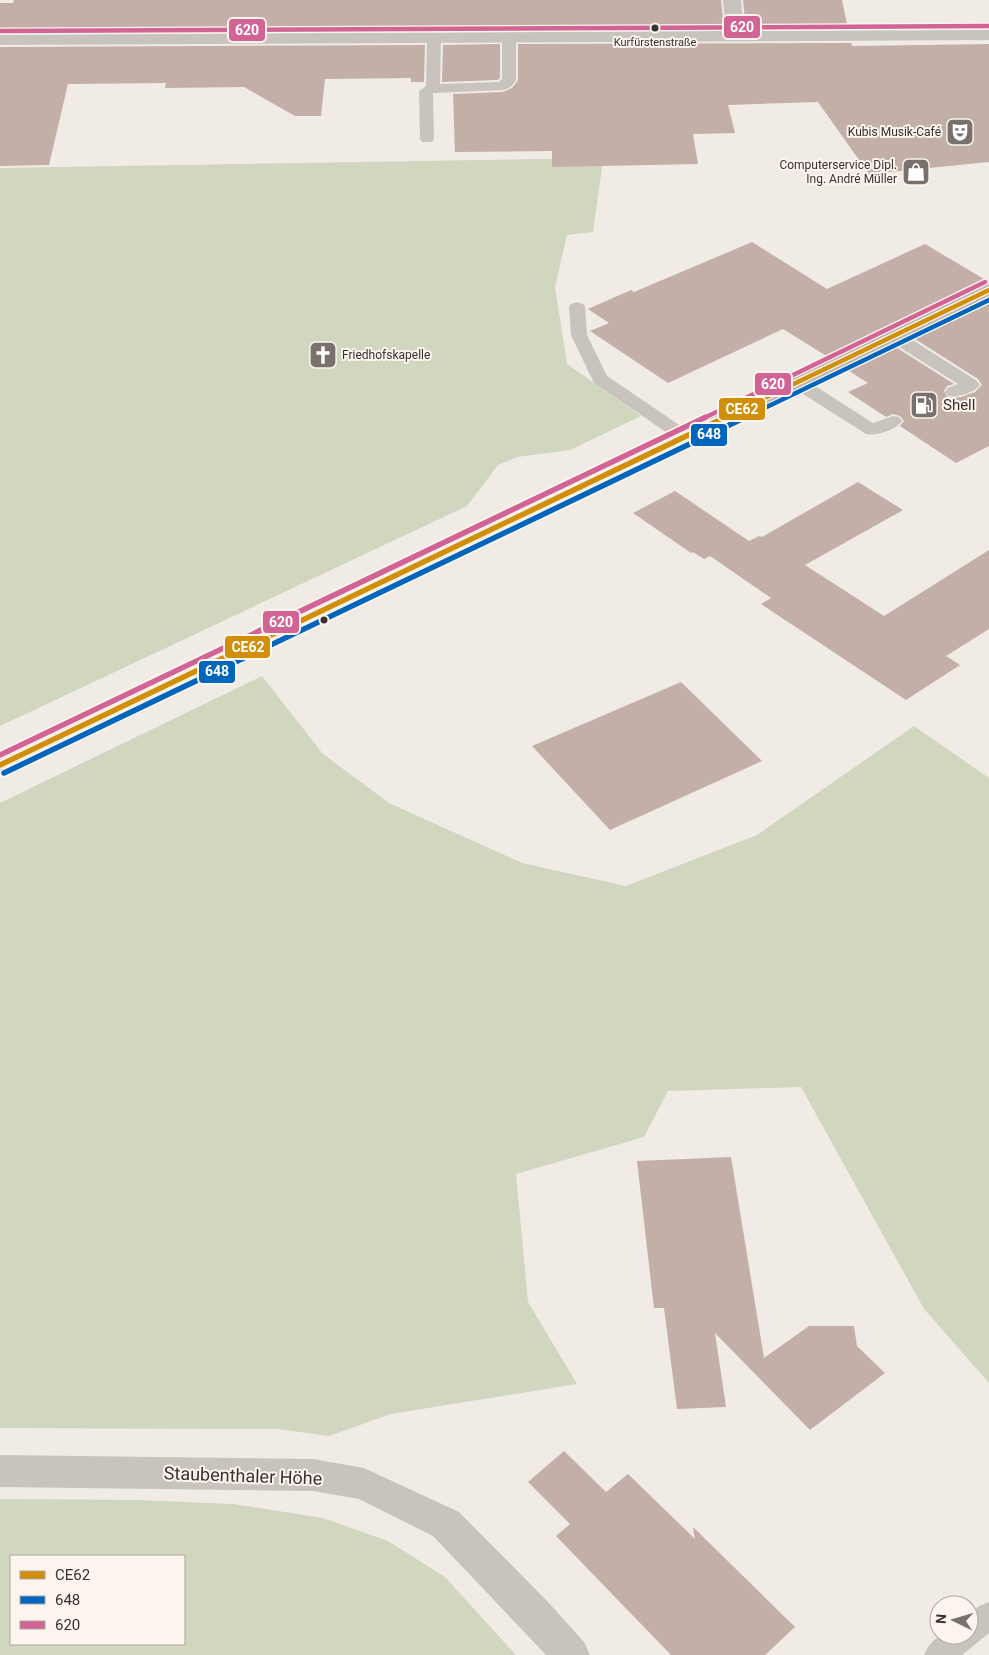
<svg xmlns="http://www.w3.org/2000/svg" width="989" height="1655" font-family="Roboto,sans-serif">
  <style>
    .green { fill: #d1d6bf; fill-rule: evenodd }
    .building { fill: #c3afa7 }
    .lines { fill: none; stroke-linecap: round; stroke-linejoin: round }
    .lane { fill: #c9c3be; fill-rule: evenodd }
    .street { fill: #c9c3be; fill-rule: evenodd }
    .secondary { fill: #bab3ae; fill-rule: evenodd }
    .bus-1-far1-casing { stroke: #fbf5ee; stroke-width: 7 }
    .bus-1-casing { stroke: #fbf5ee; stroke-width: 9 }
    .bus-2-far1-casing { stroke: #fbf5ee; stroke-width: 7 }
    .bus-2-casing { stroke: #fbf5ee; stroke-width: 9 }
    .bus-3-far1-casing { stroke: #fbf5ee; stroke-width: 7 }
    .bus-3-casing { stroke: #fbf5ee; stroke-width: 9 }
    .bus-1-far1 { stroke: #d18e09; stroke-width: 4.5 }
    .bus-1 { stroke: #d18e09; stroke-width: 5.5 }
    .bus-2-far1 { stroke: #0065bd; stroke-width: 4.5 }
    .bus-2 { stroke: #0065bd; stroke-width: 5.5 }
    .bus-3-far1 { stroke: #d26395; stroke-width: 4.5 }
    .bus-3 { stroke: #d26395; stroke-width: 5.5 }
    .bus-dot { fill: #3b302b; stroke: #fbf5ee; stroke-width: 2 }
    .labels { text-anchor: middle; stroke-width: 4; stroke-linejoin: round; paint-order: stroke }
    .far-bus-label { font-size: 11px; fill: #3b302b; stroke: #fbf5ee }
    .far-poi-label { font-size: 12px; fill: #3b302b; stroke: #fbf5ee; text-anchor: end }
    .poi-label { font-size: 15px; fill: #3b302b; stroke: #fbf5ee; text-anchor: start }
    .near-street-label { font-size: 18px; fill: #3b302b; stroke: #fbf5ee }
    .line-badge { stroke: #fbf5ee; stroke-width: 2 }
    .badge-label { font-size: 14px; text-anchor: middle; font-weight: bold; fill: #fff }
  </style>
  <rect width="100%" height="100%" fill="#f0ebe5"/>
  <g class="green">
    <path d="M599 158 602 168 593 232 567 235 555 287 567 364 641 416 570 450 517 457 498 465 467 506 0 726V168Z"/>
    <path d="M262 676 323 754 389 803 522 863 626 886 757 835 914 726 989 778V1383L924 1309 801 1087 668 1091 644 1137 516 1174 528 1302 577 1384 391 1414 329 1436 278 1429 0 1428V803Z"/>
    <path d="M0 1499 137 1500 233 1504 323 1518 388 1541 445 1577 516 1655H0ZM11 1556H184V1644H11Z"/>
  </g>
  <g class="building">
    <path d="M14 0H721L724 29 0 33V3H13Z"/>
    <path d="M743 0H842L848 29H746Z"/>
    <path d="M851 43 852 46 989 44V162L869 174 818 102 728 105 735 133 693 134 698 164 552 167V151L455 152 453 94 503 92 512 88 518 80V44Z"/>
    <path d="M500 44V78L498 80 442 82 443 45Z"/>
    <path d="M425 45 424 82H411V78L325 79 321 116H295L244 87 165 88 166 83 68 84 49 165 0 166V47Z"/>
    <path d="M752 242 827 289 925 244 989 282 828 357 783 329 668 383 590 331 609 323 588 309 631 290 634 292Z"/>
    <path d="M989 300V446L956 463 900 426 904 421 900 416 893 414 886 417 848 392 868 383 846 369 894 346 954 384 947 386 944 391 948 398 961 397 975 392 982 385 978 379 912 337Z"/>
    <path d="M858 482 903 510 805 565 884 616 989 550V629L946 656 960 665 906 700 761 604 771 598 710 556 704 559 693 552 691 553 633 513 675 491 749 541 759 536 762 537Z"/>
    <path d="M681 682 762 761 610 830 532 746Z"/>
    <path d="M731 1157 764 1358 809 1326H854L857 1346 885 1373 810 1430 715 1333 726 1407 677 1409 664 1308H654L637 1161Z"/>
    <path d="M564 1451 606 1492 628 1474 695 1539 693 1527 795 1627 765 1655H671L556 1536 570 1524 528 1482Z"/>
  </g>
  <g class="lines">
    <g class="lane">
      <path d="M509 34 516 38V80C513 85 509 89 503 90L433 93 434 139 432 142H422L420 139 419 91 426 86 427 39 429 36 434 35 441 39 440 84 499 82 502 79V38Z"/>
      <path d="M577 302 583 304 585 307 587 335 607 376 691 433 694 437 691 441 685 442 679 441 594 383 571 335 569 307 571 304Z"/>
      <path d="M894 331 900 332 977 381 980 385C974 393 957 398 948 396L945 392 948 388 958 384 888 340 886 336 888 332Z"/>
      <path d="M798 378 804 379 873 423 893 416 899 417 902 421C896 430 876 436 866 434L792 387 789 383 792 379Z"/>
      <path d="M989 1602V1633L962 1655H924C934 1632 947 1635 969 1635V1614L979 1606Z"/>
    </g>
    <g class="street">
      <path d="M723 0H741L744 31 989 30V40L0 45V35L726 31Z"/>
      <path d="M0 1455 313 1459 364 1468 459 1512 549 1603 584 1642 590 1655H546L433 1536 359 1499 313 1491 0 1487Z"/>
    </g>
    <path class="secondary" d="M989 284V298C662 456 337 616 9 771L0 774V754C328 600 654 442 982 286Z"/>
    <defs>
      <path id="bus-1-far1" d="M723 418 989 290"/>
      <path id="bus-1" d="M0 765 726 417"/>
      <path id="bus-2-far1" d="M744 418 989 300"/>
      <path id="bus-2" d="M4 773 746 417"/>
      <g id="bus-3-far1">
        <path d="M0 31 989 26"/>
        <path d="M704 418 985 282"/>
      </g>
      <path id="bus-3" d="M0 755 706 417"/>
    </defs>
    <use href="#bus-1-far1" class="bus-1-far1-casing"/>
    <use href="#bus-1" class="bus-1-casing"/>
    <use href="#bus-2-far1" class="bus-2-far1-casing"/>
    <use href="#bus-2" class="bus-2-casing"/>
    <use href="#bus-3-far1" class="bus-3-far1-casing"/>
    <use href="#bus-3" class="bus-3-casing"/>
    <use href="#bus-1-far1" class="bus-1-far1"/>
    <use href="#bus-1" class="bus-1"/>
    <use href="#bus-2-far1" class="bus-2-far1"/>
    <use href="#bus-2" class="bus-2"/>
    <use href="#bus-3-far1" class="bus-3-far1"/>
    <use href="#bus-3" class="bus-3"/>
  </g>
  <defs>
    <symbol id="theatre-square" viewBox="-11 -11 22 22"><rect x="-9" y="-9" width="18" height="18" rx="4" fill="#7a716c" stroke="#fbf5ee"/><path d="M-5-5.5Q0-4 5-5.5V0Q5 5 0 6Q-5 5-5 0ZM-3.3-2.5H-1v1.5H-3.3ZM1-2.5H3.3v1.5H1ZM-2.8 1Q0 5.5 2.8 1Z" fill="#fff"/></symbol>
    <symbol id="shop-square" viewBox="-11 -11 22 22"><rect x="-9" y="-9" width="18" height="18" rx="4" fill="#7a716c" stroke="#fbf5ee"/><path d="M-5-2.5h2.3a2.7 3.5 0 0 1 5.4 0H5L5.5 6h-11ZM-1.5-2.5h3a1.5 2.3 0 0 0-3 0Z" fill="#fff"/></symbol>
    <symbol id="church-square" viewBox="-11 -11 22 22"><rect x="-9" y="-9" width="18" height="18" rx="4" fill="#7a716c" stroke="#fbf5ee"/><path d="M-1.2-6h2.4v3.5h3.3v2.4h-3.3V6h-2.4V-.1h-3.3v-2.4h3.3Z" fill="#fff"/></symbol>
    <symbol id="fuel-square" viewBox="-11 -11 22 22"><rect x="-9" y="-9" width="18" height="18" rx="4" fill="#7a716c" stroke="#fbf5ee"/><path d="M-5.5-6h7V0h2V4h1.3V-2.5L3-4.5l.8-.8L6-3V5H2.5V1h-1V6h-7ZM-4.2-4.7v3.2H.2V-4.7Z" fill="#fff"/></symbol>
  </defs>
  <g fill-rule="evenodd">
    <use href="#theatre-square" x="944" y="116" width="32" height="32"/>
    <use href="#shop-square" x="900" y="156" width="32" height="32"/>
    <use href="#church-square" x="307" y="339" width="32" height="32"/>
    <use href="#fuel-square" x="908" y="389" width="32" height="32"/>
  </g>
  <g class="bus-dot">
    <circle cx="655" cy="28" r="4.5"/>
    <circle cx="324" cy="620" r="4.5"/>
  </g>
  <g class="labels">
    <g class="far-bus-label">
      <text x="655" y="46">Kurfürstenstraße</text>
    </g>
    <g class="far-poi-label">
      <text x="941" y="136">Kubis Musik-Café</text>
      <text x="897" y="169">Computerservice Dipl.<tspan x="897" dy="14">Ing. André Müller</tspan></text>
      <text x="342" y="359" text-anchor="start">Friedhofskapelle</text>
    </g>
    <g class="poi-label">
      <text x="943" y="410">Shell</text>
    </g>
    <g class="near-street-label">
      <text transform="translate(243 1476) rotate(2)" y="6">Staubenthaler Höhe</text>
    </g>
  </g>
  <g class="line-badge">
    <rect x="723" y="15" width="38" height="24" rx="5" fill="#d26395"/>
    <rect x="228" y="18" width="38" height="24" rx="5" fill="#d26395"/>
    <rect x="754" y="372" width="38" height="24" rx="5" fill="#d26395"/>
    <rect x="718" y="397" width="48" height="24" rx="5" fill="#d18e09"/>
    <rect x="690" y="423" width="38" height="24" rx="5" fill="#0065bd"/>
    <rect x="262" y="610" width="38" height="24" rx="5" fill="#d26395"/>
    <rect x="224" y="635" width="47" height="24" rx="5" fill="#d18e09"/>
    <rect x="198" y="660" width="38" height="24" rx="5" fill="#0065bd"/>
  </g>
  <g class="badge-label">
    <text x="742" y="32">620</text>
    <text x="247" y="35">620</text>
    <text x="773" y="389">620</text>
    <text x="742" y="414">CE62</text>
    <text x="709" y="439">648</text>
    <text x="281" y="627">620</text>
    <text x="248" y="652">CE62</text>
    <text x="217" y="676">648</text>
  </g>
  <rect x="10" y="1555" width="175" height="90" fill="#fbf5ee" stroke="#aea6a0"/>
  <rect x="20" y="1571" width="25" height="8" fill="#d18e09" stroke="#aea6a0"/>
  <text x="55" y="1580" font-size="15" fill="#3b302b">CE62</text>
  <rect x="20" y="1596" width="25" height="8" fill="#0065bd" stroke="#aea6a0"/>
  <text x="55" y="1605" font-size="15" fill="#3b302b">648</text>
  <rect x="20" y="1621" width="25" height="8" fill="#d26395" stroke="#aea6a0"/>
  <text x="55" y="1630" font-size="15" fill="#3b302b">620</text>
  <g transform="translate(954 1620) rotate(275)"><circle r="24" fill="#fbf5ee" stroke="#aea6a0"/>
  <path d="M0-4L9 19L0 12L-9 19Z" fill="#7a716c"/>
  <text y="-8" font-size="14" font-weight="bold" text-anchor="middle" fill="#3b302b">N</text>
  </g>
</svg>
